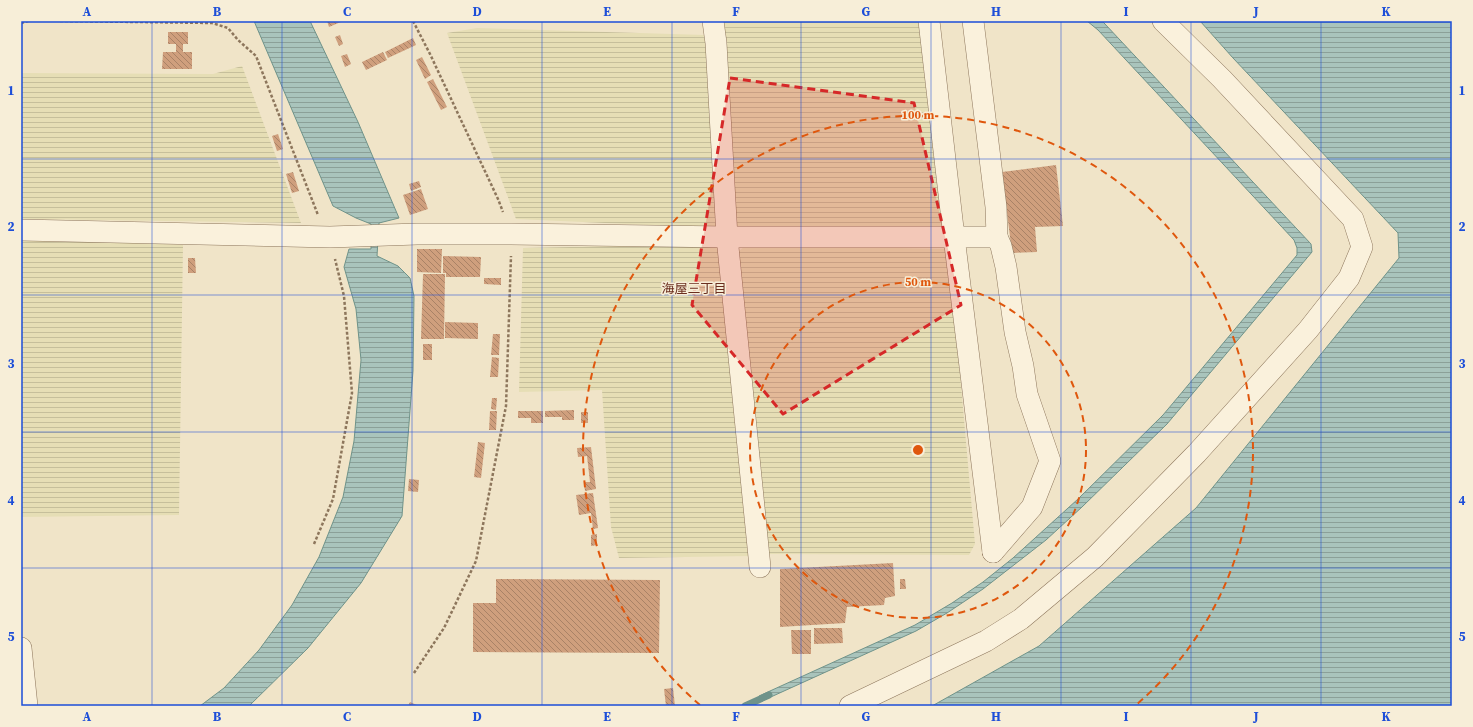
<svg xmlns="http://www.w3.org/2000/svg" width="1473" height="727" font-family="'Source Serif 4','Noto Sans JP',serif">
  <style>
    .farmland { fill: url(#farmland-rules) }
    .water { fill: url(#water-rules); stroke: #6f938a }
    .lines { fill: none; stroke-linecap: round; stroke-linejoin: round }
    .stream { stroke: #6f938a; stroke-width: 7 }
    .building { fill: url(#building-back-hatch) }
    .minor-casing { stroke: #8d765c; stroke-width: 22 }
    .path { stroke: #8d765c; stroke-width: 2.5; stroke-dasharray: 3 2; stroke-linecap: butt }
    .minor { stroke: #faf1dc; stroke-width: 21 }
    .marked { fill: #d62828; fill-opacity: 0.2; stroke: #d62828; stroke-width: 3; stroke-dasharray: 8 5; stroke-linejoin: round }
    .grid { fill: none; stroke: #1d4ed8; stroke-width: 1; stroke-opacity: 0.55 }
    .ring { fill: none; stroke: #df570d; stroke-width: 2; stroke-dasharray: 7 5 }
    .labels { text-anchor: middle; stroke-width: 3; stroke-linejoin: round; paint-order: stroke }
    .neighbourhood-label { font-size: 13px; fill: #6b2e1e; stroke: #f7eed8 }
    .centre { fill: #df570d; stroke: #f7eed8; stroke-width: 2 }
    .ring-label { font-size: 12px; text-anchor: middle; font-weight: bold; fill: #df570d; stroke: #f7eed8; stroke-width: 3; stroke-linejoin: round; paint-order: stroke }
    .neatline { fill: none; stroke: #1d4ed8; stroke-width: 1.5 }
    .grid-label { font-size: 13px; text-anchor: middle; font-weight: bold; fill: #1d4ed8 }
  </style>
  <defs>
    <pattern id="farmland-rules" width="6" height="5" patternUnits="userSpaceOnUse"><rect width="6" height="5" fill="#e6deb5"/><path d="M0 2.5h6" fill="none" stroke="#c6bf9b"/></pattern>
    <pattern id="water-rules" width="6" height="5" patternUnits="userSpaceOnUse"><rect width="6" height="5" fill="#a9c4bc"/><path d="M0 2.5h6" fill="none" stroke="#8ba098"/></pattern>
    <pattern id="building-back-hatch" width="6" height="6" patternUnits="userSpaceOnUse"><rect width="6" height="6" fill="#cf9f7d"/><path d="M-1 5l2 2M0 0l6 6M5-1l2 2" fill="none" stroke="#a98266"/></pattern>
  </defs>
  <rect width="100%" height="100%" fill="#f0e4c8"/>
  <g class="farmland">
    <path d="M715 21H923L946 228 735 227Z"/>
    <path d="M477 28 705 35 720 221 716 228 516 219 447 33Z"/>
    <path d="M242 66 301 223 21 219V73L213 74Z"/>
    <path d="M21 238 183 245 179 515 21 517Z"/>
    <path d="M714 244 723 253 752 556 619 558 611 527 602 390 519 392 523 248Z"/>
    <path d="M746 245 949 249 975 544 969 555 768 554 736 254Z"/>
  </g>
  <g class="water">
    <path d="M254 21H310L358 122 399 218 379 223 377 256 398 266 410 278 414 296 413 371 402 516 361 583 308 648 249 706H200L224 688 259 650 292 605 319 557 343 497 354 441 361 360 356 309 344 267 349 249H371V224L356 218 333 206Z"/>
    <path d="M1087 21H1102L1105 24 1311 244 1312 252 1167 424 1082 507 1046 540 983 589 947 613 916 631 762 701 759 696 915 625 952 603 983 582 1013 558 1078 499 1163 415 1297 255V248L1294 240 1098 30Z"/>
    <path d="M1200 21H1452V706H932L1039 646 1196 508 1399 258 1398 233 1233 58Z"/>
  </g>
  <g class="lines">
    <path class="stream" d="M745 706 769 695"/>
  </g>
  <g class="building">
    <path d="M327 21H343L329 27Z"/>
    <path d="M168 32H188V44H183V52H192V69H162L163 52H176V44H168Z"/>
    <path d="M340 35 343 44 339 46 335 37Z"/>
    <path d="M413 38 416 45 388 58 385 52Z"/>
    <path d="M383 52 387 60 366 70 362 62Z"/>
    <path d="M347 54 351 64 345 67 341 56Z"/>
    <path d="M422 57 431 75 425 79 416 60Z"/>
    <path d="M433 79 447 107 441 110 427 82Z"/>
    <path d="M278 134 283 149 277 151 272 136Z"/>
    <path d="M1056 165 1063 226 1035 227 1037 252 1012 253 1002 172Z"/>
    <path d="M293 172 299 191 292 193 286 174Z"/>
    <path d="M419 181 421 187 411 191 409 184Z"/>
    <path d="M421 189 428 209 410 215 403 195Z"/>
    <path d="M417 249H442L441 273 417 272Z"/>
    <path d="M443 256 481 257 480 277H446V273H443Z"/>
    <path d="M188 258H195L196 273H188Z"/>
    <path d="M423 274H445L444 339H421Z"/>
    <path d="M484 278H501V285L484 284Z"/>
    <path d="M445 322 478 323V339L445 338Z"/>
    <path d="M493 334H500L499 355H491Z"/>
    <rect x="423" y="344" width="9" height="16"/>
    <path d="M492 357 499 358 498 377H490Z"/>
    <path d="M492 398H497L496 410 491 409Z"/>
    <path d="M574 410V420H562V417H545V411Z"/>
    <path d="M490 411H497L496 430H489Z"/>
    <path d="M518 411H543V423H531V418H518Z"/>
    <rect x="581" y="412" width="7" height="11"/>
    <path d="M478 442 485 443 481 478 474 477Z"/>
    <path d="M591 447 596 489 585 491 584 482H590L587 456 578 457 577 448Z"/>
    <path d="M409 479 419 480 418 492 408 491Z"/>
    <path d="M593 493 598 528 593 529 591 513 579 515 576 495Z"/>
    <path d="M597 534V545L591 546V535Z"/>
    <path d="M893 563 895 596 885 598 884 605 847 607 845 623 780 627V569Z"/>
    <path d="M496 579 660 580 659 653 473 652V603H496Z"/>
    <path d="M900 579H905L906 589H900Z"/>
    <path d="M814 628H842L843 643 814 644Z"/>
    <path d="M791 630H811V654H792Z"/>
    <path d="M673 688 675 706H666L664 689Z"/>
    <path d="M410 702 419 706H408Z"/>
  </g>
  <g class="lines">
    <defs>
      <g id="minor">
        <path d="M713 21 716 43 727 237 760 567"/>
        <path d="M929 21 954 237 993 552"/>
        <path d="M21 230 330 237 417 234H511L727 237H997L996 207 973 21"/>
        <path d="M993 552 1032 507 1050 461 1027 394 1023 366 1015 332 1006 267 1001 246 997 237"/>
        <path d="M21 648 27 706"/>
        <path d="M850 706 986 641 1021 619 1095 557 1197 453 1308 330 1349 278 1362 247 1353 219 1222 79 1163 21"/>
      </g>
    </defs>
    <use href="#minor" class="minor-casing"/>
    <g class="path">
      <path d="M60 21 212 23 228 28 238 40 256 56 318 215"/>
      <path d="M413 21 430 54 498 199 503 212"/>
      <path d="M21 23 28 21"/>
      <path d="M314 544 333 499 352 393 344 296 335 259"/>
      <path d="M414 673 444 628 476 561 506 406 511 256"/>
    </g>
    <use href="#minor" class="minor"/>
  </g>
  <path class="marked" d="M730 78 914 103 961 305 783 414 692 305Z"/>
  <path class="grid" d="M152 21V706M282 21V706M412 21V706M542 21V706M672 21V706M801 21V706M931 21V706M1061 21V706M1191 21V706M1321 21V706M21 159H1452M21 295H1452M21 432H1452M21 568H1452"/>
  <g class="ring">
    <circle cx="918" cy="450" r="168"/>
    <path d="M700 705A335 335 0 1 1 1136 705"/>
  </g>
  <g class="labels">
    <g class="neighbourhood-label">
      <text x="694" y="293">海屋三丁目</text>
    </g>
  </g>
  <circle cx="918" cy="450" r="6" class="centre"/>
  <g class="ring-label">
    <text x="918" y="119">100 m</text>
    <text x="918" y="286">50 m</text>
  </g>
  <rect width="1473" height="727" fill="none" stroke="#f7eed8" stroke-width="44"/>
  <rect x="22" y="22" width="1429" height="683" class="neatline"/>
  <g class="grid-label">
    <text x="87" y="16">A</text>
    <text x="217" y="16">B</text>
    <text x="347" y="16">C</text>
    <text x="477" y="16">D</text>
    <text x="607" y="16">E</text>
    <text x="736" y="16">F</text>
    <text x="866" y="16">G</text>
    <text x="996" y="16">H</text>
    <text x="1126" y="16">I</text>
    <text x="1256" y="16">J</text>
    <text x="1386" y="16">K</text>
    <text x="11" y="95">1</text>
    <text x="1462" y="95">1</text>
    <text x="11" y="231">2</text>
    <text x="1462" y="231">2</text>
    <text x="11" y="368">3</text>
    <text x="1462" y="368">3</text>
    <text x="11" y="505">4</text>
    <text x="1462" y="505">4</text>
    <text x="11" y="641">5</text>
    <text x="1462" y="641">5</text>
    <text x="87" y="721">A</text>
    <text x="217" y="721">B</text>
    <text x="347" y="721">C</text>
    <text x="477" y="721">D</text>
    <text x="607" y="721">E</text>
    <text x="736" y="721">F</text>
    <text x="866" y="721">G</text>
    <text x="996" y="721">H</text>
    <text x="1126" y="721">I</text>
    <text x="1256" y="721">J</text>
    <text x="1386" y="721">K</text>
  </g>
</svg>
